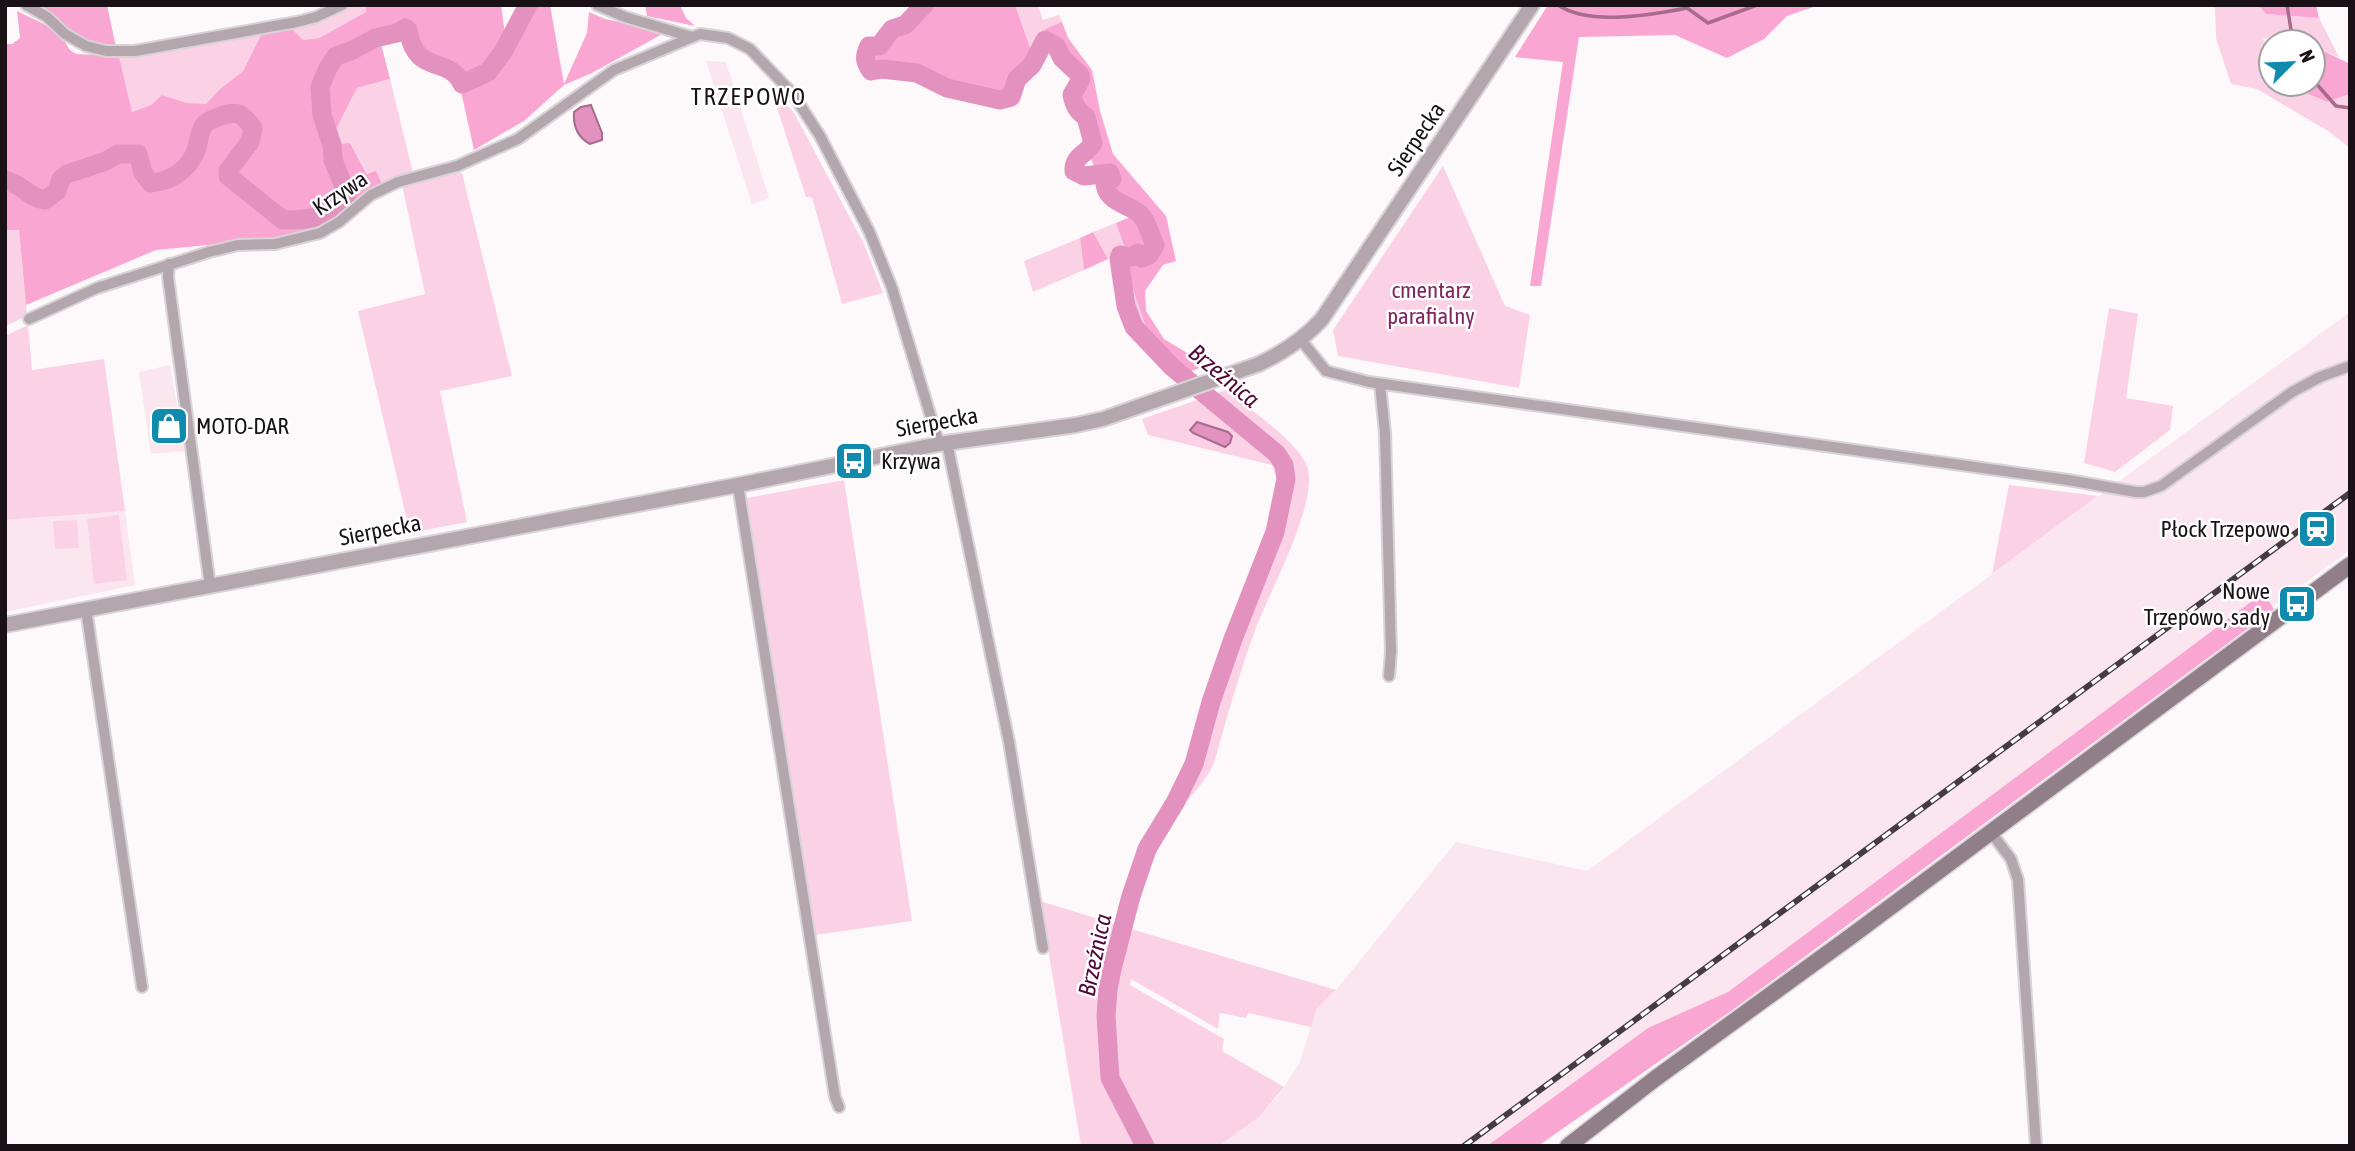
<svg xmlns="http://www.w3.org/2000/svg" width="2355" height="1151" font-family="'Asap Condensed',sans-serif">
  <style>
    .built { fill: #fbe6f0 }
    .green { fill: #fbd1e6 }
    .forest { fill: #f9a6d3 }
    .water { fill: #e392bf; stroke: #a76b8c; stroke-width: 2 }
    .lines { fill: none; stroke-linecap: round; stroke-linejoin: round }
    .stream { stroke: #a76b8c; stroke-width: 3.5 }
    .river { stroke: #e392bf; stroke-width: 19 }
    .minor-casing { stroke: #d9d3d6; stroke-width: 14 }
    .tertiary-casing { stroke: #d9d3d6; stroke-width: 18 }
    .secondary-casing { stroke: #d9d3d6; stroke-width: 19 }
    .minor { stroke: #b3a7ad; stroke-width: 10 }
    .tertiary { stroke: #b3a7ad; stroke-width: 14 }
    .secondary { stroke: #907f88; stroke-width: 16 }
    .rail-casing { stroke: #443c40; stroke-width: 6 }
    .rail { stroke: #fff; stroke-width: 3.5; stroke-dasharray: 10; stroke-linecap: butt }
    .labels { text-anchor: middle; stroke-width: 5; stroke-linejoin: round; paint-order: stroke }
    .street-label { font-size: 23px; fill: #1a1116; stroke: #fff }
    .park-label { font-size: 23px; fill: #832560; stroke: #fff }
    .poi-label { font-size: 23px; fill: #1a1116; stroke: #fff; text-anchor: start }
    .neighbourhood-label { font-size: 24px; letter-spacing: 2px; fill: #1a1116; stroke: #fff }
    .water-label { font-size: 24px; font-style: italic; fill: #510838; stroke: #fff }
  </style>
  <rect width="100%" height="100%" fill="#fdf8fa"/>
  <g class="built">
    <path d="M706 61 726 62 769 198 752 204Z"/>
    <path d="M2350 312V550L1561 1129 1527 1146H1219L1259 1117 1279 1095 1300 1062 1316 1010 1336 990 1456 842 1587 871Z"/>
    <path d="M170 365 185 451 151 454 139 372Z"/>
    <path d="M125 511 135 585 5 612V520Z"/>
  </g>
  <g class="green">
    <path d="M350 5H366V12L319 38 303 40 289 26 331 17Z"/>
    <path d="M1015 5H1038L1043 20 1059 15 1062 22 1046 29 1048 38H1041L1033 56Z"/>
    <path d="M2215 5H2258L2266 14 2319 18 2339 57 2320 49 2313 52V42H2290L2286 35 2263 39 2271 51V84H2294L2297 89 2327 102 2350 94V148L2328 131 2257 89 2231 84 2216 38Z"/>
    <path d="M263 31 243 71 220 89 206 105 187 103 162 95 151 105 132 112 119 56Z"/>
    <path d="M390 79 413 173 383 186 368 174 350 143 334 144 332 137 357 88Z"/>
    <path d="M770 86 794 113 864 244 883 293 842 304 812 197H806Z"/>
    <path d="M1443 166 1505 306 1530 315 1519 388 1338 356 1333 330Z"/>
    <path d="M462 173 512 376 440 391 467 522 410 533 358 311 425 294 402 184 437 174Z"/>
    <path d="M1116 223 1127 254 1120 251 1117 256 1108 259 1093 232Z"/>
    <path d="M5 230H19L27 316 5 326Z"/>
    <path d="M1080 238 1084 270 1033 292 1024 261Z"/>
    <path d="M1122 257 1149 336C1125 315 1126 287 1122 257Z"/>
    <path d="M2109 308 2138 314 2126 398 2173 406 2170 430 2115 472 2084 463Z"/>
    <path d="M28 325 32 370 104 359 125 511 5 520V336Z"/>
    <path d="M1226 390C1247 407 1298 442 1307 466 1320 503 1266 597 1253 636 1238 677 1226 721 1214 763 1203 787 1186 799 1172 821 1152 854 1143 892 1131 929L1336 990 1316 1010 1311 1027 1248 1013 1246 1018 1220 1013 1218 1029 1131 979 1130 985 1224 1039 1222 1051 1284 1087 1259 1117 1219 1146H1081L1040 901 1118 925 1139 857 1183 776 1195 742 1218 659 1264 541 1276 501 1278 481 1272 465 1148 435 1142 419Z"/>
    <path d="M844 480 912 921 815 935 747 498Z"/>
    <path d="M2009 485 2098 496 1992 574Z"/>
    <path d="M119 515 127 580 94 584 87 519Z"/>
    <path d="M77 520 79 548 55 549 53 521Z"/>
  </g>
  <g class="forest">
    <path d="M29 5H107L116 47C81 46 56 24 29 5Z"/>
    <path d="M366 5H501L506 41 486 71 462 81C455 61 435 66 421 55 411 47 413 34 406 25L397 31 377 33 355 47 333 54 323 68 324 73 318 87V115L330 146V161L343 194 333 208 323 213 282 217 230 175V172L251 145 255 128 245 115 228 109 207 119 200 127 193 153 174 175 151 181 139 152C127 150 77 165 66 171 54 178 58 197 42 198 34 198 18 180 5 176V44H12L20 38 17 11 58 31 70 50 76 54 119 56 132 112 151 105 162 95 187 103 206 104 220 89 243 71 263 31 289 26 303 40 319 38 366 12Z"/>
    <path d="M531 5H550L564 84 587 33 589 12 605 19 666 32 592 73 564 85 524 121 474 150 460 87C500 78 513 37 531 5Z"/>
    <path d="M645 5H680L686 18 695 26 647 16Z"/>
    <path d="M928 5H1015L1033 56 1029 64 1015 78 1010 95 1002 98 947 86 916 70 885 67 875 69 870 66 867 55 871 49 881 47 893 31C908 32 918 14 928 5Z"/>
    <path d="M1548 5H1819L1787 16 1764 39 1727 58 1675 35 1579 37 1541 286H1530L1563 62 1515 57Z"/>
    <path d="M2258 5H2316L2319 18 2266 14Z"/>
    <path d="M1062 22 1068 38 1092 70 1100 111 1113 154 1166 216 1176 261 1163 265 1145 291 1146 311 1164 339 1207 365 1189 372 1184 370 1149 336 1122 257 1130 258 1138 256 1142 260 1149 258 1158 246C1146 225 1141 204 1115 198L1106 186 1114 180V174L1110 171 1095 170 1089 153 1095 144 1090 118 1076 102 1075 93 1083 76C1073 65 1059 45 1048 38L1045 29Z"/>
    <path d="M380 40 390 79 357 88 332 137 324 114 323 91 332 65 340 57 357 51 374 41Z"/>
    <path d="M2320 49 2350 64V94L2327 102 2297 89 2294 84H2313V52Z"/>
    <path d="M228 115 241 118 250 127V133L226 171V178L284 223C310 229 335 214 351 195L339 170 334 144 350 143 367 174 376 171 383 186 321 228 285 239 249 241 156 250 26 305 19 230H5V183L19 187 33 202H43L59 192 62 181 66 177 107 162 118 156H137L142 174 154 186 174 181 196 156 204 127 208 122Z"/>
    <path d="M1135 215C1146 220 1145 234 1152 244L1148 254 1142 256 1139 252 1127 254 1116 223Z"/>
    <path d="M1093 232 1108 259 1084 270 1080 238Z"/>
    <path d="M2263 593 2274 609 1734 1009 1538 1146H1487L1648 1028 1728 992Z"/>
  </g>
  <g class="water">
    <path d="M591 105 602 133V140L590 144C577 137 573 126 574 112L581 107Z"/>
    <path d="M1197 422 1228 432 1232 436 1230 443 1225 447 1193 433 1190 430Z"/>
  </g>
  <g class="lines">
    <g class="stream">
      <path d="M1558 5C1589 26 1651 15 1687 8L1708 23 1757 5"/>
      <path d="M2287 5 2293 42"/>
      <path d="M2313 80 2336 106 2350 108"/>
    </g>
    <g class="river">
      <path d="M924 5 905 25 892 29 879 46H869C864 56 864 61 871 71L882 69 917 73 947 88 1000 100 1011 97 1017 79 1032 65 1045 40 1056 46 1062 58 1080 75 1081 79 1072 95C1074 105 1077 111 1086 117L1093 143C1086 155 1073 156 1074 171L1084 176 1110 173 1112 179 1105 182C1105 202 1127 203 1140 214 1148 222 1150 235 1155 245L1149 255 1142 258 1138 253 1131 257 1120 255 1119 259 1126 306 1134 327 1172 367 1277 454 1284 465 1286 479 1275 532 1233 639 1211 702 1194 764 1176 801 1147 849 1131 896 1112 969 1108 990 1106 1016 1110 1078 1145 1146"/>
      <path d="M5 180C23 184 28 198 45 200L57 191 61 179 67 174 106 161 118 154H138L143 173 151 183C169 182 187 171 195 153 199 145 198 135 203 127 206 121 211 120 216 118 236 110 240 111 253 128L250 142 228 171V176L283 220C313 220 328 218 347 194L333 160 332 145 322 115 320 87 328 68 336 56 353 50 375 38 397 33 405 28 408 30C416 77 448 54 462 84L488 72 503 52 528 5"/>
    </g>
    <defs>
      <g id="minor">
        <path d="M26 5 47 17 65 34 86 46 106 51H135L297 22 316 17 342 5"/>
        <path d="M597 5 625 17 692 37"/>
        <path d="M169 264 168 277 210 586"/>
        <path d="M29 319 97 288 209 252 238 245 275 244 320 233 339 222 371 195 398 182 457 166 518 139 614 70 700 34 728 38 750 49 793 94 820 136 869 231 892 288 939 444"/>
        <path d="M1301 340 1326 371 1369 382 2068 480 2136 492H2144L2161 486 2292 392 2320 377 2350 366"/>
        <path d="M1380 384 1385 433 1391 652 1389 676"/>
        <path d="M947 443 1009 742 1043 948"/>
        <path d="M738 485 835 1097 839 1107"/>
        <path d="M86 609 142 987"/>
        <path d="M1990 831 2011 859 2018 880 2036 1146"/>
      </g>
      <path id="tertiary" d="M5 625 738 485 939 444 1076 425 1103 419 1259 364C1284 352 1304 339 1322 319L1532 5"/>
      <path id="secondary" d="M1568 1146 1656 1078 1850 937 2350 565"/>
    </defs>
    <use href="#minor" class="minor-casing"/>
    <use href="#tertiary" class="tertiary-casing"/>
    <use href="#secondary" class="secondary-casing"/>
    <use href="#minor" class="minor"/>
    <use href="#tertiary" class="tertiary"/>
    <use href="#secondary" class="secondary"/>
    <defs>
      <path id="rail" d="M1464 1146 2350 493"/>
    </defs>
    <use href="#rail" class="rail-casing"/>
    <use href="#rail" class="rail"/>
  </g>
  <defs>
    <symbol id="shop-square" viewBox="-11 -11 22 22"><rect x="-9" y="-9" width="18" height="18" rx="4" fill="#108aad" stroke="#fff"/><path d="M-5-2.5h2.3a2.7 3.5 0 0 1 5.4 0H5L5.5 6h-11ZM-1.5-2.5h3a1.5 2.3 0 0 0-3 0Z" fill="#fff"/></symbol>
    <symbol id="bus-square" viewBox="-11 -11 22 22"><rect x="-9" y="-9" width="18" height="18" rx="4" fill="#108aad" stroke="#fff"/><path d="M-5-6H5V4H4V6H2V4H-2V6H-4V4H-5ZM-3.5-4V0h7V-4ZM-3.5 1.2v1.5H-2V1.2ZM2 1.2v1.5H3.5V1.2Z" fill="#fff"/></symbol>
    <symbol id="station-square" viewBox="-11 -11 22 22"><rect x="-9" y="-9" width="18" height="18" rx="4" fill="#108aad" stroke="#fff"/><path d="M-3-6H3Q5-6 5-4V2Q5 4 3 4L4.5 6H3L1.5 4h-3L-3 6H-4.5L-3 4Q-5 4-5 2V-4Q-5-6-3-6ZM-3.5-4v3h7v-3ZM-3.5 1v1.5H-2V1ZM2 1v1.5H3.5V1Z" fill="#fff"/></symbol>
  </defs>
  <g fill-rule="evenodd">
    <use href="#shop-square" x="147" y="404" width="44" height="44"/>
    <use href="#bus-square" x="832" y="439" width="44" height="44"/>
    <use href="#station-square" x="2295" y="507" width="44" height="44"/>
    <use href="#bus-square" x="2275" y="582" width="44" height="44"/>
  </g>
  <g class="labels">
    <g class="street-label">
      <text transform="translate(1416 139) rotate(-56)" y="8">Sierpecka</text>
      <text transform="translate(340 193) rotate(-34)" y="8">Krzywa</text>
      <text transform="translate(937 422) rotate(-10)" y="8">Sierpecka</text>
      <text transform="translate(380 530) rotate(-11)" y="8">Sierpecka</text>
    </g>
    <g class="park-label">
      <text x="1431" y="298">cmentarz<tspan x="1431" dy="26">parafialny</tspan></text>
    </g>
    <g class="poi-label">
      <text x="196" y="434">MOTO-DAR</text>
      <text x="881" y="469">Krzywa</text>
      <text x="2290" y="537" text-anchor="end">Płock Trzepowo</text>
      <text x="2270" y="599" text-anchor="end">Nowe<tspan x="2270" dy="26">Trzepowo, sady</tspan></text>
    </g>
    <g class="neighbourhood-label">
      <text x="749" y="105">TRZEPOWO</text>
    </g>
    <g class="water-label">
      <text transform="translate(1224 376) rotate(40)" y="8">Brzeźnica</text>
      <text transform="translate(1095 955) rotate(-78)" y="8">Brzeźnica</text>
    </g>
  </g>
  <rect width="2355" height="1151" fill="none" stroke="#1a1116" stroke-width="14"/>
  <g transform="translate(2292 63) rotate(66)"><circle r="33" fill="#ffffff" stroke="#a3a0a2" stroke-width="2"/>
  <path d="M0-5L12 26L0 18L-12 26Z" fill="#108aad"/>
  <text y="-10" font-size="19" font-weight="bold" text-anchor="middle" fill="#1a1116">N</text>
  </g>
</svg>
